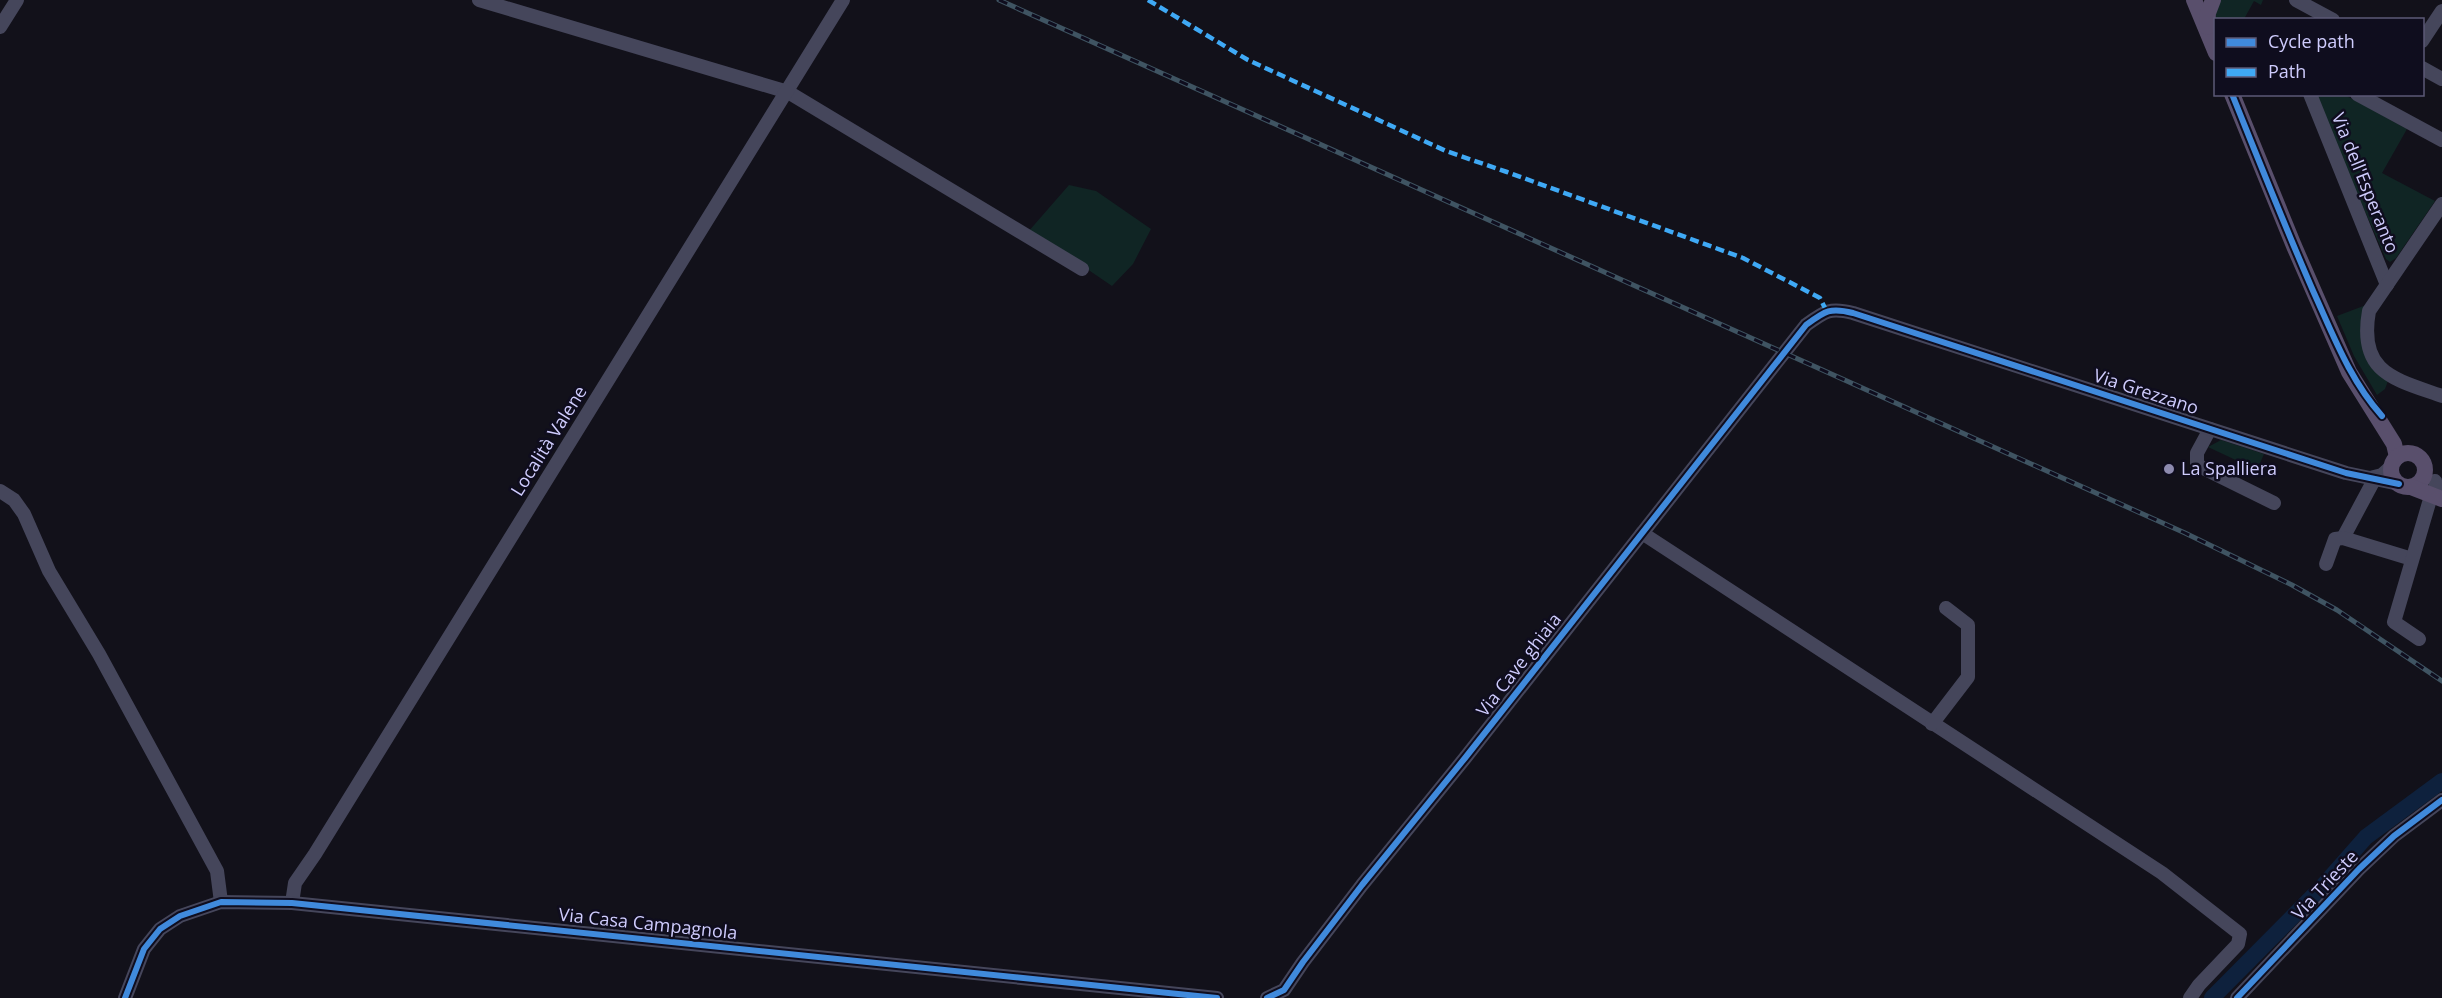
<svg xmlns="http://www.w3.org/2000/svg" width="2442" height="998" font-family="'Open Sans',sans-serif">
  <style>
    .green { fill: #102524 }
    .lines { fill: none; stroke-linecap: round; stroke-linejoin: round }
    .river { stroke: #0e213d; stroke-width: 16 }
    .minor { stroke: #45465b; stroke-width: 14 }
    .major { stroke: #594f6c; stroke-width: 16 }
    .rail-casing { stroke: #3f5462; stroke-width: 5 }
    .rail { stroke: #0f0d1e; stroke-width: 3; stroke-dasharray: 9; stroke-linecap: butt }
    .quiet { stroke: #3fa9f5; stroke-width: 4.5; stroke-dasharray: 9 4.5; stroke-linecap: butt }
    .cycleway-casing { stroke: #0f0d1e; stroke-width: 10 }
    .cycleway { stroke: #408adc; stroke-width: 6 }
    .poi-dot { fill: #8d8bae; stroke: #0f0d1e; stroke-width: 2 }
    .labels { text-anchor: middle; stroke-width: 5; stroke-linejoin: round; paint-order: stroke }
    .street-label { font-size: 18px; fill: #cfccfd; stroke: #0f0d1e }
    .poi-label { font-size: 18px; fill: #cfccfd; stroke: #0f0d1e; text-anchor: start }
  </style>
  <rect width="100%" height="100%" fill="#12111a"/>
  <g class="green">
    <path d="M2220 0H2263L2261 5 2254 1 2244 19 2216 20 2215 32 2212 25Z"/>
    <path d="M2316 95H2345L2407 129 2382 173 2435 201 2396 258 2390 262 2386 259 2317 103Z"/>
    <path d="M1069 185 1096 191 1151 229 1133 264 1112 286 1071 258 1028 232Z"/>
    <path d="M2366 305 2362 330 2388 381 2385 389 2377 395 2354 356 2337 316Z"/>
    <path d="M2221 440 2264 454 2257 470 2208 447Z"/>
  </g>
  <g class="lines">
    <path class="river" d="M2212 998 2321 888 2366 837 2442 781"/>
    <g class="minor">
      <path d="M479 0 788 92 1082 269"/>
      <path d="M2296 0 2333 20"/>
      <path d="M0 27 17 0"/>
      <path d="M2422 41 2442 11"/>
      <path d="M2422 68 2442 79"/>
      <path d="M2310 94 2387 285"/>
      <path d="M2357 94 2442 140"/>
      <path d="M2442 204 2369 311C2358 373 2394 379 2442 396"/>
      <path d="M2210 429 2197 453V465L2274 503"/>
      <path d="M2370 478 2382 475 2392 466"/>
      <path d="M0 491 14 500 24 514 49 571 99 654 217 871 221 902"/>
      <path d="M1642 533 2162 873 2240 934 2238 944 2199 985 2190 998"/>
      <path d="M2343 538 2374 480"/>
      <path d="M2326 564 2335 539 2343 538 2412 559"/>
      <path d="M2419 639 2394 622 2431 496 2436 489 2435 481"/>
      <path d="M1932 724 1968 677V625L1946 608"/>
      <path d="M292 903 295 883 315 854 843 0"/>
      <path d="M125 998 144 949 160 929 180 916 221 902 292 903 1217 998"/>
      <path d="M1267 998 1284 990 1303 962 1362 885 1465 758 1806 325C1825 311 1830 307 1853 313L2346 473 2399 484"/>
      <path d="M2237 998 2359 869 2394 836 2442 800"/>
    </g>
    <g class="major">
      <path d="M2194 0 2216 53"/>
      <path d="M2207 27 2208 13 2213 0"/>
      <path d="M2232 94 2294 246 2349 372 2394 444 2397 457"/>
      <circle cx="2408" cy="470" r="17"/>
      <path d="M2411 487 2442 499"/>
    </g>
    <defs>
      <path id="rail" d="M999 0 2185 533 2292 585 2337 610 2442 681"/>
    </defs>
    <use href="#rail" class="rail-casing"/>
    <use href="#rail" class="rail"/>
    <path class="quiet" d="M1148 0 1248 60 1446 151 1507 172 1743 258 1820 298 1826 310"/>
    <defs>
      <g id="cycleway">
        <path d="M2232 94C2259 161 2285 227 2314 293 2334 337 2350 380 2382 416"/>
        <path d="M125 998 144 949 160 929 180 916 221 902 292 903 1217 998"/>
        <path d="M1267 998 1284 990 1303 962 1362 885 1465 758 1806 325C1825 311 1830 307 1853 313L2346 473 2399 484"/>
        <path d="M2237 998 2359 869 2394 836 2442 800"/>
      </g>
    </defs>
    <use href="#cycleway" class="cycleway-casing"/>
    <use href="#cycleway" class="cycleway"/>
  </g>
  <circle class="poi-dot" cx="2169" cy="469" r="6"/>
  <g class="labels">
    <g class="street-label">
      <text transform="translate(2365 183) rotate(68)" y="6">Via dell'Esperanto</text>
      <text transform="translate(2146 392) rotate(18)" y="6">Via Grezzano</text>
      <text transform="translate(549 441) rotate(-58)" y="6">Località Valene</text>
      <text transform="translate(1519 665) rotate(-52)" y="6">Via Cave ghiaia</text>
      <text transform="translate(2325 885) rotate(-47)" y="6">Via Trieste</text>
      <text transform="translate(648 924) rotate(6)" y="6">Via Casa Campagnola</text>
    </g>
    <g class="poi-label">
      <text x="2181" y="475">La Spalliera</text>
    </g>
  </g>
  <rect x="2214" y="18" width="210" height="78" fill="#0f0d1e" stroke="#5c5977" stroke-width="1.5"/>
  <rect x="2226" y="38" width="30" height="9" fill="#408adc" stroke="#5c5977" stroke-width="1.5"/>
  <text x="2268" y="48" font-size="18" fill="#cfccfd">Cycle path</text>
  <rect x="2226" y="68" width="30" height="9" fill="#3fa9f5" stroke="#5c5977" stroke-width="1.5"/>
  <text x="2268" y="78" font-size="18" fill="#cfccfd">Path</text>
</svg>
